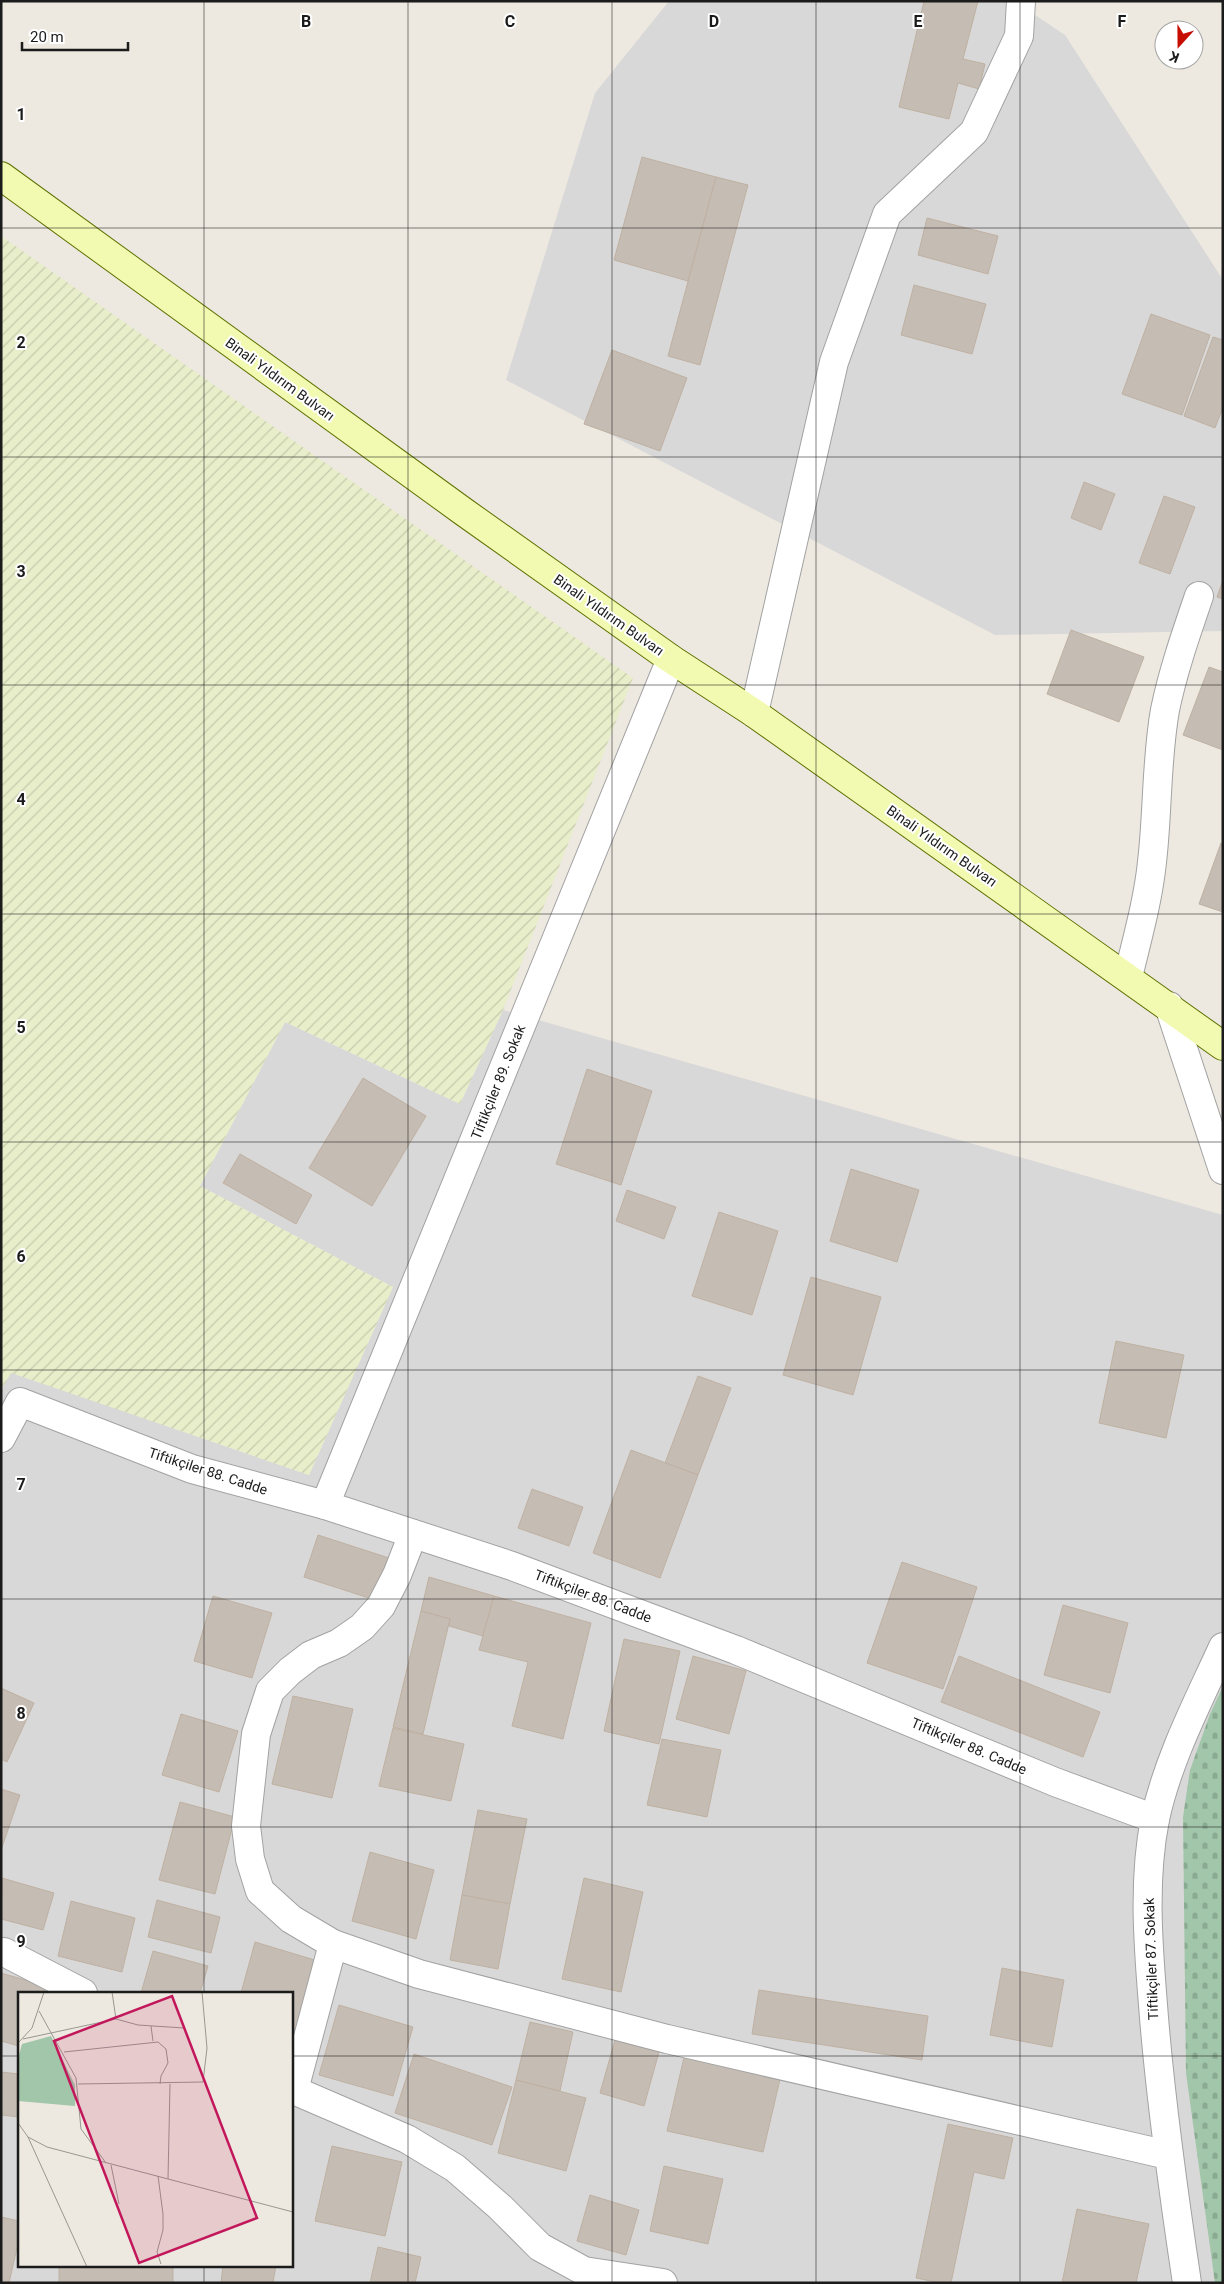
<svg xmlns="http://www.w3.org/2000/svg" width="1224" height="2284" font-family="Roboto,sans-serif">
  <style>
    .residential { fill: #d9d8d8; fill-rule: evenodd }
    .farmland { fill: url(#farmland-furrows) }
    .cemetery { fill: url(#cemetery-stones) }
    .building { fill: #c5bcb3; stroke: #bfb1a2 }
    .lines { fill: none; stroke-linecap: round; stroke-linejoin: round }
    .minor-casing { stroke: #a2a2a2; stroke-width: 30 }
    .secondary-casing { stroke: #5e7202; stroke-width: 30 }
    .minor { stroke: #fff; stroke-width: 28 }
    .secondary { stroke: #f2fab1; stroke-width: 28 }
    .grid { fill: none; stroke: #1b1b1b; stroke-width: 1; stroke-opacity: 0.55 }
    .labels { text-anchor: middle; stroke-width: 4; stroke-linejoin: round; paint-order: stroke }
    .street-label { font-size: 14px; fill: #1b1b1b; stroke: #fff }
    .inset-road { fill: none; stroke: #999791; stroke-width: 1 }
    .view { fill: #c2185b; fill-opacity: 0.15; stroke: #c2185b; stroke-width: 2.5 }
    .inset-edge { fill: none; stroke: #1b1b1b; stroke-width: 2.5 }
    .grid-label { font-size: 16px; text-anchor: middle; font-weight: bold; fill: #1b1b1b; stroke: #fff; stroke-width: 4; stroke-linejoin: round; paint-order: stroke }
  </style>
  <defs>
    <pattern id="farmland-furrows" width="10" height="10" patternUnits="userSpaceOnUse" patternTransform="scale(1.25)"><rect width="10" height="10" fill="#e8edca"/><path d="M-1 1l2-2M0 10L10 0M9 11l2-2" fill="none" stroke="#c6cbad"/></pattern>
    <pattern id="cemetery-stones" width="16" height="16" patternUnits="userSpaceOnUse" patternTransform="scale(1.25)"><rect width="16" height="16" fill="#a1c6a9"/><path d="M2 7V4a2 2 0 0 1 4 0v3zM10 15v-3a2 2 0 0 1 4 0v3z" fill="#8aaa91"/></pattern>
  </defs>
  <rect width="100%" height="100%" fill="#ede9e0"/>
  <g class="residential">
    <path d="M669 1H1014L1065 35 1223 280V631L995 635 506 380 595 93Z"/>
    <path d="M503 1010 1223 1215V2283H1V1390L11 1372 309 1475 393 1287 200 1186 285 1022 460 1104ZM19 1993H291V2265H19Z"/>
  </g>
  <path class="farmland" d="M1 236 633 678 503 1010 460 1104 285 1022 200 1186 393 1287 309 1475 11 1373 1 1390Z"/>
  <path class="cemetery" d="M1223 1686V2283H1215L1186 2073 1183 1817 1190 1770 1210 1714Z"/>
  <g class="building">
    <path d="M924 1H978L963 59 985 64 979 89 958 83 949 119 899 107Z"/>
    <path d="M642 157 716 177 688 281 614 260Z"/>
    <path d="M716 177 748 185 700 365 668 356Z"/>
    <path d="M927 218 998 236 988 274 918 255Z"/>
    <path d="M914 285 986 304 972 354 901 335Z"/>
    <path d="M1151 314 1210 335 1182 415 1122 394Z"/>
    <path d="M1213 337 1223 340V407L1215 428 1184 416Z"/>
    <path d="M612 350 687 378 660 451 584 424Z"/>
    <path d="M1084 482 1115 494 1101 530 1071 518Z"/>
    <path d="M1164 496 1195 507 1170 574 1139 563Z"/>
    <path d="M1223 580V599L1217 597Z"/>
    <path d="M1071 630 1144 657 1119 722 1047 694Z"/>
    <path d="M1209 667 1223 672V750L1183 735Z"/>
    <path d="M1221 843 1223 844V912L1199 904Z"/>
    <path d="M587 1069 652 1091 621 1185 556 1164Z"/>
    <path d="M363 1078 426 1116 372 1206 309 1168Z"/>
    <path d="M240 1154 312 1195 296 1224 223 1183Z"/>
    <path d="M851 1169 919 1190 897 1262 830 1241Z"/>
    <path d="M627 1190 676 1207 664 1239 616 1221Z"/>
    <path d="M719 1212 778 1231 752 1315 692 1296Z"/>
    <path d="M811 1277 881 1297 853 1395 783 1375Z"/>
    <path d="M1116 1341 1184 1355 1166 1438 1099 1423Z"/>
    <path d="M698 1376 731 1388 698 1475 665 1463Z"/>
    <path d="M631 1450 698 1475 660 1578 593 1553Z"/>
    <path d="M532 1489 583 1507 569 1546 518 1528Z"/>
    <path d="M318 1535 389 1558 375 1600 304 1577Z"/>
    <path d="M902 1562 977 1587 943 1689 867 1663Z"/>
    <path d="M429 1577 494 1596 483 1636 449 1626 450 1619 421 1611Z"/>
    <path d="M213 1596 272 1613 252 1678 194 1661Z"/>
    <path d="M494 1596 591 1623 563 1739 512 1726 528 1662 479 1650Z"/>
    <path d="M1063 1605 1128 1623 1110 1693 1044 1675Z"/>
    <path d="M421 1611 450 1619 423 1734 393 1727Z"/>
    <path d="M624 1639 680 1651 659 1744 604 1731Z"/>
    <path d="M693 1656 746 1671 729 1734 676 1719Z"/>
    <path d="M959 1656 1100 1712 1083 1757 941 1702Z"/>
    <path d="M1 1688 34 1703 7 1762 1 1759Z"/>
    <path d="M293 1696 353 1709 332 1798 272 1784Z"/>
    <path d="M181 1714 238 1731 219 1792 162 1775Z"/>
    <path d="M393 1728 464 1744 451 1801 379 1786Z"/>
    <path d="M662 1739 721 1750 707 1817 647 1805Z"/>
    <path d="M1 1789 20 1795 1 1850Z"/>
    <path d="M180 1802 235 1817 215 1894 159 1880Z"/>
    <path d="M478 1810 527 1819 510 1904 462 1895Z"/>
    <path d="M370 1852 434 1870 416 1939 352 1921Z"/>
    <path d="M2 1878 54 1893 43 1930 1 1919Z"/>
    <path d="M584 1878 643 1892 621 1992 562 1979Z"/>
    <path d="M462 1895 510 1904 498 1969 450 1960Z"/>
    <path d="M157 1900 220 1917 211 1953 148 1937Z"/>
    <path d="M71 1901 135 1918 122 1972 58 1956Z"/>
    <path d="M255 1942 318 1961 291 2053V1993H241Z"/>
    <path d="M153 1951 208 1966 200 1993H141Z"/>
    <path d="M1002 1968 1064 1980 1052 2047 990 2035Z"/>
    <path d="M1 1973 46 1986 44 1993H19V2046L1 2041Z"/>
    <path d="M759 1990 928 2016 922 2060 752 2034Z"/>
    <path d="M339 2005 413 2027 393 2096 319 2075Z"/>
    <path d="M530 2022 573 2032 560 2091 516 2080Z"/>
    <path d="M615 2040 659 2052 644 2106 600 2093Z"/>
    <path d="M685 2053 781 2075 763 2152 667 2131Z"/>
    <path d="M414 2054 512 2087 492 2145 395 2113Z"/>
    <path d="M1 2072 19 2074V2117L1 2115Z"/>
    <path d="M516 2080 586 2098 566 2171 498 2153Z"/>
    <path d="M948 2124 1013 2138 1004 2179 974 2172 951 2283H941L916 2278Z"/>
    <path d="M332 2146 402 2162 385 2236 315 2221Z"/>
    <path d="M664 2166 723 2179 708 2244 650 2231Z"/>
    <path d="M590 2195 639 2210 626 2255 577 2241Z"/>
    <path d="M1077 2209 1149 2224 1136 2283H1062Z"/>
    <path d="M1 2217 19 2221V2239L9 2283H1Z"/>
    <path d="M378 2247 421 2257 415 2283H370Z"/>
    <rect x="59" y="2265" width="114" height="18"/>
    <path d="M223 2265H276L273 2283H221Z"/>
  </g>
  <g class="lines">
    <defs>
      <g id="minor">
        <path d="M754 713 834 362 887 214 974 132 1019 36 1021 1"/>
        <path d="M1128 977C1137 939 1148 901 1152 862 1158 811 1156 760 1165 710 1173 671 1186 634 1199 596"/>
        <path d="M1169 1006 1223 1170"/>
        <path d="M1 1438 20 1402 192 1469 325 1505 512 1566 736 1650 1055 1782 1155 1819"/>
        <path d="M325 1505 671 659"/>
        <path d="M413 1534 397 1575 381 1606 362 1627 339 1643 311 1655 290 1671 270 1691 256 1734 246 1826 250 1859 260 1891 291 1919 333 1944 419 1974 667 2039 1168 2155"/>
        <path d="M4 1952 83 1993"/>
        <path d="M291 2089 407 2139 455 2168 500 2207 540 2247 584 2271 663 2283"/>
        <path d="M294 2090 333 1944"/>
        <path d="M1187 2283C1173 2190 1160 2098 1153 2005 1148 1944 1143 1880 1155 1819 1168 1759 1198 1702 1223 1647"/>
      </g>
      <path id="secondary" d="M1 176 464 512 671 659 754 713 1223 1046"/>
    </defs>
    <use href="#minor" class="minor-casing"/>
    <use href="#secondary" class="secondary-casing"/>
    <use href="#minor" class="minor"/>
    <use href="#secondary" class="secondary"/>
  </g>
  <path class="grid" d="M204 1V1993M408 1V2283M612 1V2283M816 1V2283M1020 1V2283M1 228H1223M1 457H1223M1 685H1223M1 914H1223M1 1142H1223M1 1370H1223M1 1599H1223M1 1827H1223M1 2056H19M291 2056H1223M204 2265V2283"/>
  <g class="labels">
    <g class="street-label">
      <text transform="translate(280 379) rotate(36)" y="5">Binali Yıldırım Bulvarı</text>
      <text transform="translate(609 615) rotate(35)" y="5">Binali Yıldırım Bulvarı</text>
      <text transform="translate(942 846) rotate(35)" y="5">Binali Yıldırım Bulvarı</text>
      <text transform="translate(498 1082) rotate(-68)" y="5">Tiftikçiler 89. Sokak</text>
      <text transform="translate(208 1471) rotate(18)" y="5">Tiftikçiler 88. Cadde</text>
      <text transform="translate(593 1596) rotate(21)" y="5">Tiftikçiler 88. Cadde</text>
      <text transform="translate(969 1746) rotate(23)" y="5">Tiftikçiler 88. Cadde</text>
      <text transform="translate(1151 1959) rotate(-92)" y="5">Tiftikçiler 87. Sokak</text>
    </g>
  </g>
  <g transform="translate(18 1992)">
    <rect width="275" height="275" fill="#ede9e0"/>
    <path d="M33 44 57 93V114L0 109V67L4 52Z" fill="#a1c6a9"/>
    <path class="inset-road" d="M94 0 98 27M21 19 58 86 63 137 88 171M133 34 135 49M5 47 98 27 120 33 166 36M0 51 14 36 26 0M46 60 140 50 148 57 150 71 143 84 142 92M60 92 185 90 189 56 184 0M0 131 10 145 29 155 275 220M10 145 69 275M93 173 101 212M140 184 145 222V238L139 260 143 272M150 187 152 92"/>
    <path class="view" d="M154 4 239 226 121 271 36 49Z"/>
    <rect width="275" height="275" class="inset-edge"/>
  </g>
  <g class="grid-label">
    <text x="306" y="27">B</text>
    <text x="510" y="27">C</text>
    <text x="714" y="27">D</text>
    <text x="918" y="27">E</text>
    <text x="1122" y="27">F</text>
    <text x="21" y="120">1</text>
    <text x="21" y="348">2</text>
    <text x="21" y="577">3</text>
    <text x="21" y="805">4</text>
    <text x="21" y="1033">5</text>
    <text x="21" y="1262">6</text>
    <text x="21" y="1490">7</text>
    <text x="21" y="1719">8</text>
    <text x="21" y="1947">9</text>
  </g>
  <rect width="1224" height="2284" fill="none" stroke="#1b1b1b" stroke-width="5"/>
  <g transform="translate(1179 45) rotate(201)"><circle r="24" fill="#ffffff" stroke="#a4a4a4"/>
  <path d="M0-4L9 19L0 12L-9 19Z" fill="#c60d00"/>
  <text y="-8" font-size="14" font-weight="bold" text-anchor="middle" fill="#1b1b1b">K</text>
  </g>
  <path d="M22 42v8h106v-8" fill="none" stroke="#1b1b1b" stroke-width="2.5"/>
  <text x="30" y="42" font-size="15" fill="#1b1b1b" stroke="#ffffff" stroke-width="4" paint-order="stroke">20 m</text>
</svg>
